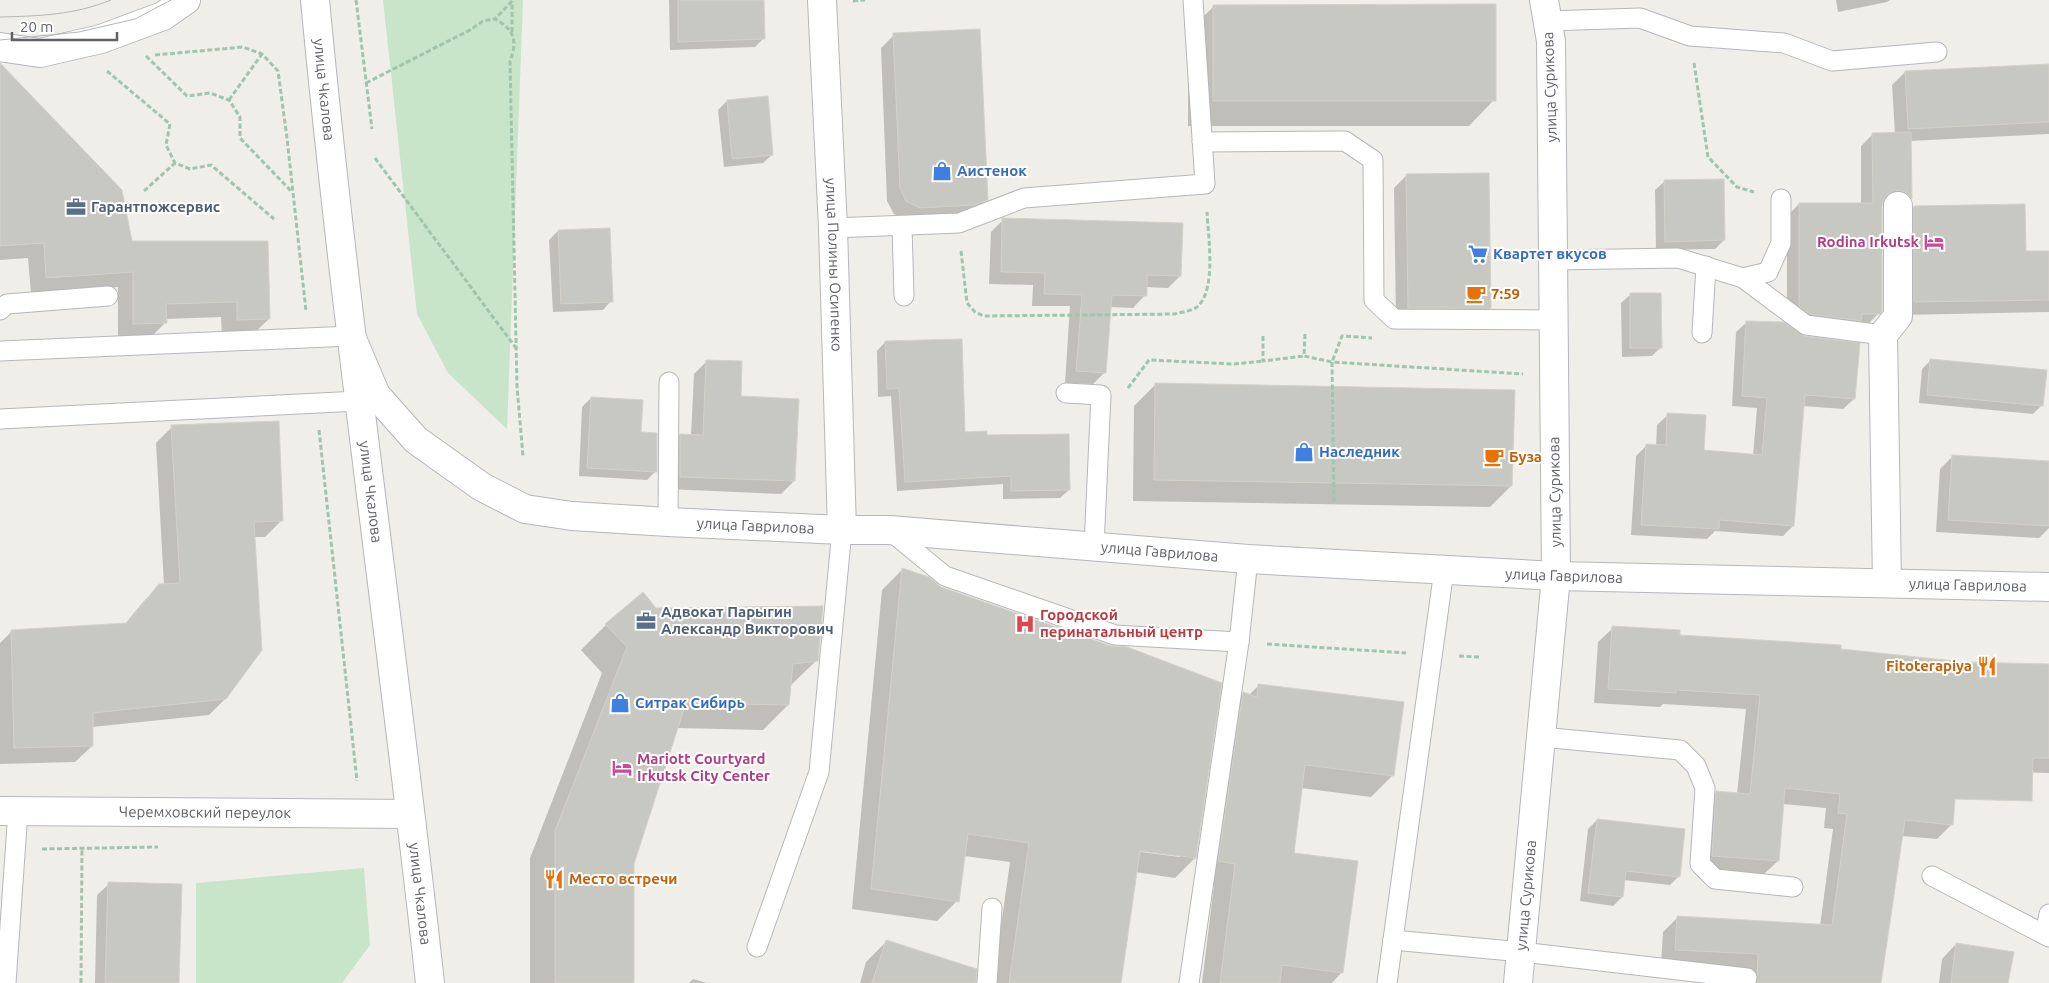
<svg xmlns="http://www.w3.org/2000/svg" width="2049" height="983" font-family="Ubuntu,sans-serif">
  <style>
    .green { fill: #c8e4c9 }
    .shadow { fill: #0003; fill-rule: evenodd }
    .building { fill: #c8c8c2; stroke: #d4d1c7 }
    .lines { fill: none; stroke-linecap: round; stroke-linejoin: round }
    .service-casing { stroke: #b5b7bb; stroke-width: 21 }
    .minor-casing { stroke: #b5b7bb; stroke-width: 30 }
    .tertiary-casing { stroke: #b5b7bb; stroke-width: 30 }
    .secondary-casing { stroke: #b4b6bb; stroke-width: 30 }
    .path { stroke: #a1c4ad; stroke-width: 3; stroke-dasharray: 5 2.5; stroke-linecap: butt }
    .service { stroke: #fff; stroke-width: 19 }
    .minor { stroke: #fff; stroke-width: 28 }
    .tertiary { stroke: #fff; stroke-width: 28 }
    .secondary { stroke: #fff; stroke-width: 28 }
    .tram { stroke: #b5b6b6; stroke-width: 1 }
    .labels { text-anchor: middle; stroke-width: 4; stroke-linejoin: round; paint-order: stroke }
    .street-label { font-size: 15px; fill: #5f6266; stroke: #fff }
    .shop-label { font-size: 15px; font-weight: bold; fill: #366cbe; stroke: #fff; text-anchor: start }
    .service-label { font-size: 15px; font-weight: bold; fill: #4e5e75; stroke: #fff; text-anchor: start }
    .hotel-label { font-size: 15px; font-weight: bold; fill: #b23c85; stroke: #fff; text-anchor: end }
    .food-label { font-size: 15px; font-weight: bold; fill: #c56008; stroke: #fff; text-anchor: start }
    .health-label { font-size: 15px; font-weight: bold; fill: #be3a42; stroke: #fff; text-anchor: start }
  </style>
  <rect width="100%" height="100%" fill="#f0eee8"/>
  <g class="green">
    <path d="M383 0H523L507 429 448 373 417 314Z"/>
    <path d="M364 868 370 945 342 983H196V883Z"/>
  </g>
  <g class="shadow">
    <path d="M669 0H762L764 38 755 47 670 50Z"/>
    <path d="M1836 0H1890L1887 2 1838 12Z"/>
    <path d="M1214 6 1494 100 1469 126H1188V32Z"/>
    <path d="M894 35 987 199 974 212 906 220 894 214 887 201 881 48Z"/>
    <path d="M2049 65V134L1910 141V198L1899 210 1893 204 1882 203 1879 313 1866 326 1787 318V216L1799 204H1861V146L1873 134H1895L1892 85 1905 72Z"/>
    <path d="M0 77 131 242 269 319 253 334 222 336 221 317 165 319 166 322 150 338 118 339V287L31 293 28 258 0 260Z"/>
    <path d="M727 101 772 155 763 163 724 167 718 110Z"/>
    <path d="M1407 175 1490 308 1477 321 1396 320 1394 188Z"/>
    <path d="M1664 182 1724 240 1715 249 1656 250 1655 190Z"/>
    <path d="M1914 207 2024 253 2049 252V312L1901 315V220Z"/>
    <path d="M1003 220 1180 276 1168 288 1146 287 1145 295 1133 308 1110 307 1105 372 1093 384 1065 383 1070 306H1032L1033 285 989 284 991 232Z"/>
    <path d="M558 231 611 301 603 310 553 312 549 240Z"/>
    <path d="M1630 295 1661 347 1652 356 1622 357 1621 303Z"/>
    <path d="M1747 322 1854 399 1843 409 1803 406 1793 526 1783 536 1715 531 1707 539 1631 535 1636 456 1646 446H1656L1657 425 1668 415 1703 451 1753 456 1757 408 1732 406 1736 332Z"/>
    <path d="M885 342 964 433 986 436 1069 490 1060 498 1003 499V484L897 491 891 396 878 397 877 351Z"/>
    <path d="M1931 360 2042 405 2033 414 1919 403 1922 369Z"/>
    <path d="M707 361 740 398 794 481 781 494 667 489V448L680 435 691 436 694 374Z"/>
    <path d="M1156 384 1511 486 1490 507 1133 501 1134 406Z"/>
    <path d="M591 398 639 434 656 471 647 480 579 476 582 407Z"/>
    <path d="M172 427 282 520 265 537H254L226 698 209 715 92 727V746L75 762 0 764V643L12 631 125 624 143 602 160 585H164L156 443Z"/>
    <path d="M1953 456 2049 462V528L2039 538 1936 532 1940 469Z"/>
    <path d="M902 570 941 588 1111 647 1195 858 1175 878 1135 872 1119 983H993L1010 862 964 856 957 901 937 921 852 909 882 590ZM1134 848 1180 855V857L1133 851Z"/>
    <path d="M656 609 817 660 790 686 788 705 763 730 677 728 633 864V983H530V858L602 673 581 650 606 625Z"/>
    <path d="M1613 628 1678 636 1840 650 1964 663 2049 665V773L1919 770 1951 825 1937 839 1902 836 1880 983H1744L1661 964 1663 932 1678 917 1820 926 1833 829 1824 828 1826 808 1783 804 1778 861 1763 875 1698 870 1702 807 1717 792 1737 794 1746 709 1663 704 1660 707 1594 703 1598 642Z"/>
    <path d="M1259 685 1393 775 1371 797 1301 788 1293 855 1342 972 1332 983H1202L1214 885 1197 883 1222 715 1243 693 1249 695Z"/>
    <path d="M1597 820 1679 876 1670 885 1624 880 1622 897 1613 906 1580 901 1588 829Z"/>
    <path d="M109 884 177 983H95L97 895Z"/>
    <path d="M886 942 975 983H860L866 962Z"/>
    <path d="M1956 944 2007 983H1939L1942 959Z"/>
    <path d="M693 979 707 983H689Z"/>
  </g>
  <g class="building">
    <path d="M678 0H764L765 39 678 42Z"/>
    <path d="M1496 4V101H1213V5Z"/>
    <path d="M980 29 988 200 973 205 920 208 906 201 900 188 893 33Z"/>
    <path d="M0 63 122 190 132 241H268L270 319 237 320V302L166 304 167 323 133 324V272L46 278 44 243 0 246Z"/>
    <path d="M2049 64V122L1908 129 1905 71Z"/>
    <path d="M768 96 773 155 732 159 727 100Z"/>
    <path d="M1911 132 1912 199 1905 192 1898 190 1890 193 1884 199 1882 206V311L1880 314H1862L1861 321 1810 314 1799 306V203H1873L1872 133Z"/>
    <path d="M1489 173 1491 308H1408L1406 174Z"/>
    <path d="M1724 179 1725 240 1665 242 1664 180Z"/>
    <path d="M2025 204 2026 251H2049V300L1914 302V206Z"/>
    <path d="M1002 218 1183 223 1181 276 1147 275V296L1112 295 1106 373 1076 371 1082 295 1044 294 1045 273 1001 272Z"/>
    <path d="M610 228 613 302 561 304 558 230Z"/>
    <path d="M1630 293H1661L1662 348H1630Z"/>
    <path d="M1746 321 1784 322 1804 336 1860 343 1855 399 1805 395 1794 526 1719 520V529L1641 525 1646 444 1666 445 1667 413 1706 415 1704 450 1762 455 1767 398 1742 396Z"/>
    <path d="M962 339 965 432 987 431V435L1069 434 1070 490 1011 491V476L905 482 899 388 887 389 885 341Z"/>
    <path d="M1930 359 2047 370 2043 406 1927 395Z"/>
    <path d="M706 360 742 361 741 396 799 399 795 481 680 477V434L703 435Z"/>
    <path d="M1155 383 1515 390 1512 486 1154 480Z"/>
    <path d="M591 397 643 400 641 432 657 433V472L587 468Z"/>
    <path d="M279 421 283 521 254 522 262 650 226 699 93 713V746L14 748 11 630 127 623 159 584 180 583 171 425Z"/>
    <path d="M1952 455 2049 461V526L1948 520Z"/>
    <path d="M902 568 929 577 941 587 1111 646 1127 647 1222 683 1196 858 1140 851 1121 983H1009L1029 843 968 834 959 902 871 889Z"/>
    <path d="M643 592 656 608 823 606 818 661 793 664 789 705 686 703 634 864V983H555V831L627 647 605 624Z"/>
    <path d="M1612 626 1680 630V635L1841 645V649L1964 662 2049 664V758H2033L2032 801 1955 799 1953 825 1905 820 1881 983H1757L1758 954 1675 950 1677 916 1832 925 1847 814 1838 813 1840 794 1785 788 1779 861 1712 856 1716 791 1750 794 1760 695 1676 690V693L1608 689Z"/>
    <path d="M1258 684 1404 702 1394 776 1305 765 1294 853 1358 861 1343 973 1282 965 1280 983H1220L1235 864 1218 861 1243 692 1257 697Z"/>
    <path d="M1597 819 1685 829 1680 877 1626 871 1623 897 1588 893Z"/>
    <path d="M108 882 182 884 179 983H105Z"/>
    <path d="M886 940 977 969 976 983H872Z"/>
    <path d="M1956 943 2014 952 2008 983H1951Z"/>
  </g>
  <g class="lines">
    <defs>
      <g id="service">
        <path d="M1547 21 1640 18 1690 36 1784 43 1832 61 1937 52"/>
        <path d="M1202 142 1345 141 1373 160 1374 300 1394 319 1553 320"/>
        <path d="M902 226 904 296"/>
        <path d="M833 228 959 223 1024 198 1205 184 1193 0"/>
        <path d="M1553 260 1678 258 1743 278 1806 325 1883 335"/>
        <path d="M1743 278 1768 272 1781 243V199"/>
        <path d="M0 310 7 304 108 296"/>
        <path d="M1702 333 1706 266"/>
        <path d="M0 351 351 336"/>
        <path d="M1066 393 1101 395 1094 547"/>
        <path d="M0 419 359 401"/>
        <path d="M668 522 669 382"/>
        <path d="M889 530 945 576 1115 635 1239 642"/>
        <path d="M1541 737 1680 750 1696 766 1705 788 1700 864 1715 879 1793 887"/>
        <path d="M1932 876 2049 937"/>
        <path d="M2045 935 2049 914"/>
        <path d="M1393 940 1522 952 1747 978"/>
        <path d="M757 947 819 772 842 530"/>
        <path d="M6 983 18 811"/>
        <path d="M987 983 992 908"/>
        <path d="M1189 983 1239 642 1248 559"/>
        <path d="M1387 983 1444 570"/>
      </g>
      <g id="minor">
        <path id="s1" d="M822 0 833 228 842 530"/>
        <path d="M1887 583 1883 335 1898 316V206"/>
        <path id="s2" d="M0 811 410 814"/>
      </g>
      <g id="tertiary">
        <path id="s3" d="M1556 576 2049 587"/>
      </g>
      <g id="secondary">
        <path id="s4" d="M315 0C346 329 394 655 430 983"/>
        <path d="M0 47 40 53 101 39 163 16 186 0"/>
        <path id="s5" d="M351 336 376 395 416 440 482 487 525 509 572 516 668 522 842 530H889L1248 559 1556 576"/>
        <path id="s6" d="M1518 983 1556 576 1551 41 1544 0"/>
      </g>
    </defs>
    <use href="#service" class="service-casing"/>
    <use href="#minor" class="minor-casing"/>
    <use href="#tertiary" class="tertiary-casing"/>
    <use href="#secondary" class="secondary-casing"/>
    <g class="path">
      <path d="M356 0 372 129"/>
      <path d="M512 1 495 19C514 29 518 41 510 61L517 387 523 456"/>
      <path d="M853 1 865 0"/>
      <path d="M512 32V1"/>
      <path d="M155 55 243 47 262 54 278 71 287 138 306 311"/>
      <path d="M146 56 187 96 210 93 229 100 240 117V138L292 192"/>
      <path d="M1694 63 1708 157 1737 187 1754 192"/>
      <path d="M107 71 170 124 166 145 175 163 190 169 211 165 274 219"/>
      <path d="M366 83 470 30 483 21 495 19"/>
      <path d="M229 100 262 54"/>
      <path d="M375 158 516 348"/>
      <path d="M144 191 175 163"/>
      <path d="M961 251 967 303 975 312 984 316 1175 314C1181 312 1192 311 1197 307 1217 290 1208 236 1207 212"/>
      <path d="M1305 334 1304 356 1332 362 1342 336 1372 338"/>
      <path d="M1263 336V361L1304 356"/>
      <path d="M1128 388 1149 360 1234 364 1263 361"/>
      <path d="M319 430 357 781"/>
      <path d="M1334 502 1332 362 1523 374"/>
      <path d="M1267 644 1406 653"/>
      <path d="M1459 656 1479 657"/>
      <path d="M42 849 158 847"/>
      <path d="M81 983 82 849"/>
    </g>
    <use href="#service" class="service"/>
    <use href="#minor" class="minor"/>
    <use href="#tertiary" class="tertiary"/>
    <use href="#secondary" class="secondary"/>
    <g class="tram">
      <path d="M0 17C40 16 74 15 111 0"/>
      <path d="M0 40 79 32 135 19 171 0"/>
    </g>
  </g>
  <defs>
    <symbol id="shop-bare" viewBox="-9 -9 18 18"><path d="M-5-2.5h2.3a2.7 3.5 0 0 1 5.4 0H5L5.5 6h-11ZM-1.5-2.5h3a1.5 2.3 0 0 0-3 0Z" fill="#3f7fe0" stroke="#fff" stroke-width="2.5" paint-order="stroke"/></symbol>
    <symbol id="office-bare" viewBox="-9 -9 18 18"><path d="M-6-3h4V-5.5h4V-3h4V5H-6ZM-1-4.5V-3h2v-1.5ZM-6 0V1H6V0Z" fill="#5c6f8a" stroke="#fff" stroke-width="2.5" paint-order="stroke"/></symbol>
    <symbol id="hotel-bare" viewBox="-9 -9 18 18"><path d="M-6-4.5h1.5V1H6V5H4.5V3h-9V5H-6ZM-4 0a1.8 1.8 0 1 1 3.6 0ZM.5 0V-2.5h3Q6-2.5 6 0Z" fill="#d1479c" stroke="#fff" stroke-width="2.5" paint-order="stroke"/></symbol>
    <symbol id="supermarket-bare" viewBox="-9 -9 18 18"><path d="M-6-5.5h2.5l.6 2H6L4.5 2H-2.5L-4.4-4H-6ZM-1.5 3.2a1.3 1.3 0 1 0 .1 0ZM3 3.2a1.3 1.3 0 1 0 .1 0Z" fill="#3f7fe0" stroke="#fff" stroke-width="2.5" paint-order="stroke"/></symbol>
    <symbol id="cafe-bare" viewBox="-9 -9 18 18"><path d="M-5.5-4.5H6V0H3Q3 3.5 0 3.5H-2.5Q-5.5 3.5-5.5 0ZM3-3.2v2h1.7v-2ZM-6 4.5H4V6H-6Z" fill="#e8710a" stroke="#fff" stroke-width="2.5" paint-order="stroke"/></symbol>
    <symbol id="hospital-bare" viewBox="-9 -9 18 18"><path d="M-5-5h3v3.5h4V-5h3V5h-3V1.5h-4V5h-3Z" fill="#e0444e" stroke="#fff" stroke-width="2.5" paint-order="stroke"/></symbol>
    <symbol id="restaurant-bare" viewBox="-9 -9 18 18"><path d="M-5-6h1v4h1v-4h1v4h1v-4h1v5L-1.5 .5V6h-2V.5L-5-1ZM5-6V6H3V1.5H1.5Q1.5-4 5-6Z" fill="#e8710a" stroke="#fff" stroke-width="2.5" paint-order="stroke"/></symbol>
  </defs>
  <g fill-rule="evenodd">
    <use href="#shop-bare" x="928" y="157" width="28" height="28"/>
    <use href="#office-bare" x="62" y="193" width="28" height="28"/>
    <use href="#hotel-bare" x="1920" y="228" width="28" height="28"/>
    <use href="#supermarket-bare" x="1464" y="240" width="28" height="28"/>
    <use href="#cafe-bare" x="1462" y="280" width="28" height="28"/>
    <use href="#shop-bare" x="1290" y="438" width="28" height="28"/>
    <use href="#cafe-bare" x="1480" y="443" width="28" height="28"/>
    <use href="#office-bare" x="632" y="607" width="28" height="28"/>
    <use href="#hospital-bare" x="1011" y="610" width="28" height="28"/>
    <use href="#restaurant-bare" x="1973" y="652" width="28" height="28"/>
    <use href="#shop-bare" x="606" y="689" width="28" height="28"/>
    <use href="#hotel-bare" x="608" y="754" width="28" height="28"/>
    <use href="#restaurant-bare" x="540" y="865" width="28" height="28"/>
  </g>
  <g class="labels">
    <g class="street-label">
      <text transform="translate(1550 87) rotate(-92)" y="5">улица Сурикова</text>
      <text dy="5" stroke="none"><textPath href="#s4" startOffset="90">улица Чкалова</textPath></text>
      <text dy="5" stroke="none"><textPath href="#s1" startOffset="265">улица Полины Осипенко</textPath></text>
      <text dy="5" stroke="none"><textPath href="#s4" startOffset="495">улица Чкалова</textPath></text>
      <text transform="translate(1555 492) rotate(-91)" y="5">улица Сурикова</text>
      <text dy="5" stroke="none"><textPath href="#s5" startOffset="485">улица Гаврилова</textPath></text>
      <text dy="5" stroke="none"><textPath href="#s5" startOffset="890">улица Гаврилова</textPath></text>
      <text transform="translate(1564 576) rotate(2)" y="5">улица Гаврилова</text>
      <text dy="5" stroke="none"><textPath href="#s3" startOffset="412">улица Гаврилова</textPath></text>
      <text dy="5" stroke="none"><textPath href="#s2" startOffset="205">Черемховский переулок</textPath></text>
      <text dy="5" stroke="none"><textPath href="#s4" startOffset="900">улица Чкалова</textPath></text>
      <text dy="5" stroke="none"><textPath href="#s6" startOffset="88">улица Сурикова</textPath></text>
    </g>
    <g class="shop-label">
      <text x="957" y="176">Аистенок</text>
      <text x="1493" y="259">Квартет вкусов</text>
      <text x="1319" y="457">Наследник</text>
      <text x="635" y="708">Ситрак Сибирь</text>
    </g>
    <g class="service-label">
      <text x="91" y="212">Гарантпожсервис</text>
      <text x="661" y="617">Адвокат Парыгин<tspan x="661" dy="17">Александр Викторович</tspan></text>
    </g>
    <g class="hotel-label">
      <text x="1919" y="247">Rodina Irkutsk</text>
      <text x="637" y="764" text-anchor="start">Mariott Courtyard<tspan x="637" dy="17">Irkutsk City Center</tspan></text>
    </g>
    <g class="food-label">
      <text x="1491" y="299">7:59</text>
      <text x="1509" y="462">Буза</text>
      <text x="1972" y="671" text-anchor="end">Fitoterapiya</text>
      <text x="569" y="884">Место встречи</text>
    </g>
    <g class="health-label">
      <text x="1040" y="620">Городской<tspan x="1040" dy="17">перинатальный центр</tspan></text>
    </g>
  </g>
  <path d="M12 32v8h105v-8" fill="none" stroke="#5f6266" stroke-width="2.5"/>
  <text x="20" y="32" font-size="15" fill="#5f6266" stroke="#ffffff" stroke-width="4" paint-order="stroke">20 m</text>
</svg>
